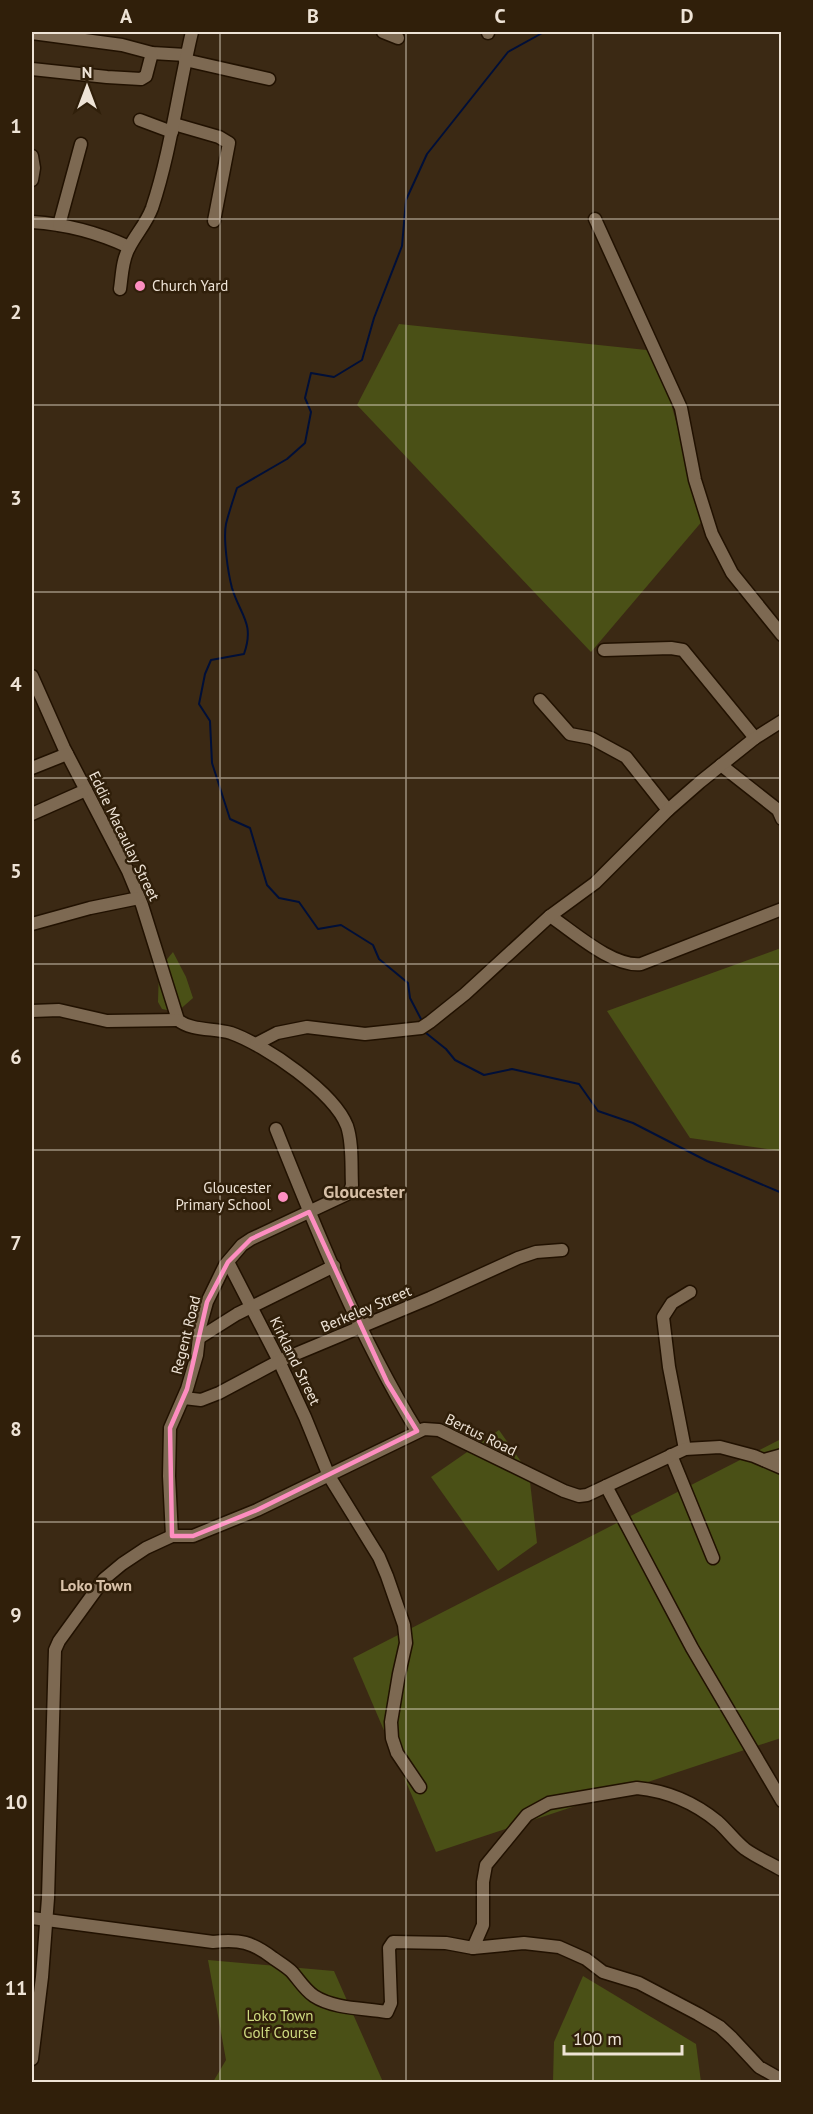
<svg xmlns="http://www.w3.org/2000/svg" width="813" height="2114" font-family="'PT Sans',sans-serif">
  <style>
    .green { fill: #4a5016 }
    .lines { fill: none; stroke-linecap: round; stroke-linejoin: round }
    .stream { stroke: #000f38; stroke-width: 2 }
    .minor-casing { stroke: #211100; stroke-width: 15 }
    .minor { stroke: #7d6952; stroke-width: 12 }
    .marked { fill: none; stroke: #fd8ec0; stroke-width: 4.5; stroke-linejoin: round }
    .grid { fill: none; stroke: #eee3d6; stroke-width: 1.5; stroke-opacity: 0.55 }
    .poi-dot { fill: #fd8ec0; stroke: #301f0a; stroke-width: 2 }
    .labels { text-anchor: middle; stroke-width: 5; stroke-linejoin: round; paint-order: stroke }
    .poi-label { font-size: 15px; fill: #eee3d6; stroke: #301f0a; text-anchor: start }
    .street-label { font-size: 15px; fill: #eee3d6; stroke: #301f0a }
    .park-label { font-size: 15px; fill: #cfdb81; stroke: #301f0a }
    .neighbourhood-label { font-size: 16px; font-weight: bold; fill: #d8c1a8; stroke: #301f0a }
    .quarter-label { font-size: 18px; font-weight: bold; fill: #d8c1a8; stroke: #301f0a }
    .neatline { fill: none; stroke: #eee3d6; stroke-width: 2 }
    .grid-label { font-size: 20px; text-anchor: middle; font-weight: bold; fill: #eee3d6 }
  </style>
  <rect width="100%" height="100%" fill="#3b2914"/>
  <g class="green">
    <path d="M399 324 656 351 704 519 591 652 357 405Z"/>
    <path d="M781 948V1151L690 1138 607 1011Z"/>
    <path d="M173 952 186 977 193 998 177 1012 162 1009 158 1002 159 969Z"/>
    <path d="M499 1430 529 1473 537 1543 498 1571 431 1477Z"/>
    <path d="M781 1439V1738L436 1852 353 1658Z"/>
    <path d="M208 1960 334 1971 383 2082H213L226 2060Z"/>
    <path d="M583 1976 696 2044 701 2082H553L554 2042Z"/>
  </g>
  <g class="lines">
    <g class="stream">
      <path d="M422 1021 410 998 408 983 379 959 373 945 341 925 318 929 299 902 279 898 267 885 250 828 230 819 212 763 210 721 199 704 205 674 211 660 244 654C255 623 240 615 232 588 228 573 223 539 226 524 229 512 233 500 237 488L287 459 305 443 311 412 305 398 311 373 334 377 362 360 374 318 402 246 406 200 427 154 508 52 544 32"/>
      <path d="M425 1029 426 1033 446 1049 455 1060 484 1075 512 1069 579 1084 598 1111 633 1123 707 1161 782 1193"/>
    </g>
    <defs>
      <g id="minor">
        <path d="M383 32 398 38"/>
        <path d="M488 32V33"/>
        <path d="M32 33 122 45 152 53 186 55"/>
        <path d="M185 60 269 79"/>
        <path d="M32 69 107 77 141 79 146 76 152 53"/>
        <path d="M140 120 172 132"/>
        <path d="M174 124 219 137 229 143 214 221"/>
        <path d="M32 156 34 168 32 180"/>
        <path d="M595 219 681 408 695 480 712 534 732 573 782 635"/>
        <path d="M32 222C65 224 99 233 129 247"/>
        <path d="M59 225 81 144"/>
        <path d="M120 289C122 276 122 260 129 248 136 234 146 224 152 208 171 151 178 90 192 32"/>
        <path d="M604 650 671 648 683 650 755 738"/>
        <path d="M32 676 64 748 128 871 142 905 178 1020C191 1031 214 1028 231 1033 265 1045 334 1092 347 1126 353 1144 351 1167 352 1185L350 1191 347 1194 251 1239 242 1245 225 1265 207 1302 200 1327 197 1355 187 1389 170 1428 169 1476 172 1536"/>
        <path d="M540 700 570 734 591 738 626 757 668 810"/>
        <path d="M721 765 778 810 782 819"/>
        <path d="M32 768 67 754"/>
        <path d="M32 814 86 790"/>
        <path d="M550 916C574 932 612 967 641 964L782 909"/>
        <path d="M32 924 90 908 139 898"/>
        <path d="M32 1011 59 1010 107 1021 178 1020"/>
        <path d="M256 1044 277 1033 307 1027 365 1034 421 1028 430 1022 465 994 550 916 595 883 668 810 700 782 755 738 782 721"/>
        <path d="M276 1129C317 1232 359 1336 417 1431"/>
        <path d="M228 1262 279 1361 305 1417 329 1476 379 1557 387 1576 404 1625 406 1643 399 1674 391 1722 392 1738 397 1753 420 1787"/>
        <path d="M199 1338 237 1314 334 1266"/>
        <path d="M184 1398 201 1400 219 1393 279 1361 430 1298 518 1258 536 1252 562 1250"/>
        <path d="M685 1449 669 1367 663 1317 672 1303 690 1292"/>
        <path d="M671 1455 713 1558"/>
        <path d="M764 1460 782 1455"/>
        <path d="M606 1486 692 1648 782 1801"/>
        <path d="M32 1918 213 1942C240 1939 252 1942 273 1958 280 1963 287 1967 292 1972 299 1980 305 1990 314 1996 334 2009 364 2008 387 2012L391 2003 389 1948 393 1942 446 1943 473 1948 524 1943 559 1947 586 1959 603 1972 639 1983 698 2014 720 2027 732 2038 759 2067 782 2080"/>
        <path d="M473 1948 483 1925V1882L486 1865 527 1815 549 1803 637 1788C667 1791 695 1803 718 1822 727 1830 735 1841 745 1849 756 1857 770 1863 782 1870"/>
        <path d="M32 2059 42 1977 48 1898 55 1650 59 1641 104 1579 122 1564 146 1548 172 1536H193L257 1510 424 1429 439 1430 564 1491 579 1496 587 1495 685 1449 720 1447 754 1456 782 1468"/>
      </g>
    </defs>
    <use href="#minor" class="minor-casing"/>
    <use href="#minor" class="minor"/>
  </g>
  <path class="marked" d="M309 1212 387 1382 417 1431 257 1510 193 1536H172L170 1428 187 1389 207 1302 228 1262 251 1239Z"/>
  <path class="grid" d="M220 32V2082M406 32V2082M593 32V2082M32 219H782M32 405H782M32 592H782M32 778H782M32 964H782M32 1150H782M32 1336H782M32 1522H782M32 1709H782M32 1895H782"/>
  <g class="poi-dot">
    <circle cx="140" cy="286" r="6"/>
    <circle cx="283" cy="1197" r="6"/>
  </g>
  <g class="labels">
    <g class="poi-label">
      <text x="152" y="291">Church Yard</text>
      <text x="271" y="1193" text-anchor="end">Gloucester<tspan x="271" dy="17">Primary School</tspan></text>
    </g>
    <g class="street-label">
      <text transform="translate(124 836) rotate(64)" y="5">Eddie Macaulay Street</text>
      <text transform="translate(366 1309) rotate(-23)" y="5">Berkeley Street</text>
      <text transform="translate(186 1335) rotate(-76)" y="5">Regent Road</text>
      <text transform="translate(295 1361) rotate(64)" y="5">Kirkland Street</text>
      <text transform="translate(481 1435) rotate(26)" y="5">Bertus Road</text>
    </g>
    <g class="park-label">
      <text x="280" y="2021">Loko Town<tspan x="280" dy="17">Golf Course</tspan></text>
    </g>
    <g class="neighbourhood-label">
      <text x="96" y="1591">Loko Town</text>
    </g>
    <g class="quarter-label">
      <text x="364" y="1198">Gloucester</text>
    </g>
  </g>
  <rect width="813" height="2114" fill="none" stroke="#301f0a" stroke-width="66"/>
  <g transform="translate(87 87)" stroke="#301f0a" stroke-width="4.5" paint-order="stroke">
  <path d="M0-4.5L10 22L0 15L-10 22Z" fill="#eee3d6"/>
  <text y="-9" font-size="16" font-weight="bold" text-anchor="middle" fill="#eee3d6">N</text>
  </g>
  <path d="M564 2045v9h118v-9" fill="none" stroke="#eee3d6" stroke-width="3"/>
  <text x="573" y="2045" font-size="18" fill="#eee3d6" stroke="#301f0a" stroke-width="4.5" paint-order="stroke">100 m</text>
  <rect x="33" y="33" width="747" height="2048" class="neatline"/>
  <g class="grid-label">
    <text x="126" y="23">A</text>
    <text x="313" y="23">B</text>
    <text x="500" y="23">C</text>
    <text x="687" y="23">D</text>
    <text x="16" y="133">1</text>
    <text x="16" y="319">2</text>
    <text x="16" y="505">3</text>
    <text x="16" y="691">4</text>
    <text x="16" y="878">5</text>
    <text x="16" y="1064">6</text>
    <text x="16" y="1250">7</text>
    <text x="16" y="1436">8</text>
    <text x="16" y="1622">9</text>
    <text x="16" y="1809">10</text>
    <text x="16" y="1995">11</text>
  </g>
</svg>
